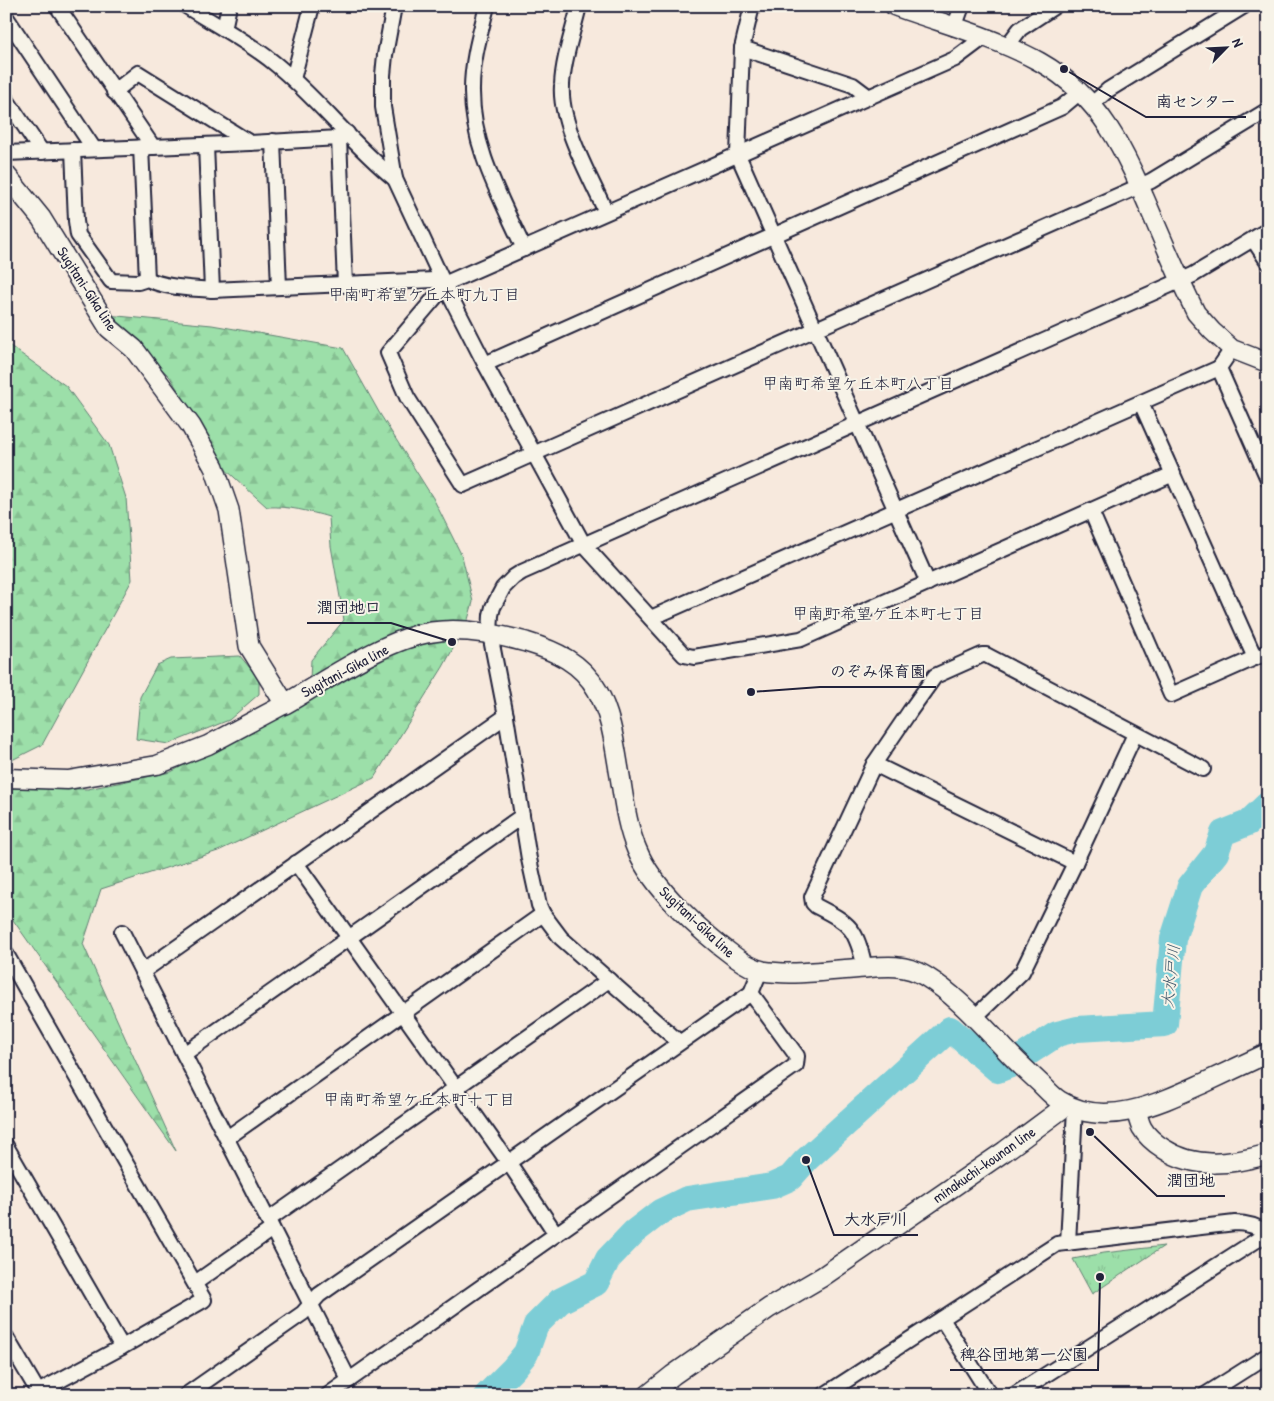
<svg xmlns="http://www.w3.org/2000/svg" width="1274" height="1401" font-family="'Patrick Hand','Klee One',sans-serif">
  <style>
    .forest { fill: url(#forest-firs); stroke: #5f8072 }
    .park { fill: url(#park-tufts); stroke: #5f8072 }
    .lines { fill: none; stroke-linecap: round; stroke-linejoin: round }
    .river { stroke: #7dcdd6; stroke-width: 26 }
    .minor-casing { stroke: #22223b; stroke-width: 18 }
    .tertiary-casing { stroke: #22223b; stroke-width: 21 }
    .secondary-casing { stroke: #22223b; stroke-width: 22 }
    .minor { stroke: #f7f3e8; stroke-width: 14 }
    .tertiary { stroke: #f7f3e8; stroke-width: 18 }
    .secondary { stroke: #f7f3e8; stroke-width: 19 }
    .labels { text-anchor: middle; stroke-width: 4; stroke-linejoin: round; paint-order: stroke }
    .street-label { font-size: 15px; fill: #22223b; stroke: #f7f3e8 }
    .neighbourhood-label { font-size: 16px; fill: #22223b; stroke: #f7f3e8 }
    .water-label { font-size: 16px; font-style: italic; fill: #3d556a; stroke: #f7f3e8 }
    .leader { fill: none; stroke: #22223b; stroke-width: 2 }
    .callout-dot { fill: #22223b; stroke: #f7f3e8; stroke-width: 2 }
    .callout-label { font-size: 16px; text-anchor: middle; font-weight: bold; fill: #22223b; stroke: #f7f3e8; stroke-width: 4; stroke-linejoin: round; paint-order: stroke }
  </style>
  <defs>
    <pattern id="forest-firs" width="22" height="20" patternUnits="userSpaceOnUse" patternTransform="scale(1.25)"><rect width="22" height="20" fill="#9cdfa9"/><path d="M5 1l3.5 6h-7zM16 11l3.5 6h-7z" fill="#86bf92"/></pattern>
    <pattern id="park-tufts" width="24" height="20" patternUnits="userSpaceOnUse" patternTransform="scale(1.25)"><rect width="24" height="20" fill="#9cdfa9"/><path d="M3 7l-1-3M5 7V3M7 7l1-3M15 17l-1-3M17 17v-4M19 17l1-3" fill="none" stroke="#86bf92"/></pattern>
  </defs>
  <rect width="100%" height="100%" fill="#f7e9dd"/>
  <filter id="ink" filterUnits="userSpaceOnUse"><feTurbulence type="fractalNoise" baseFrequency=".02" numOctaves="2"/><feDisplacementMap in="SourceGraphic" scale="10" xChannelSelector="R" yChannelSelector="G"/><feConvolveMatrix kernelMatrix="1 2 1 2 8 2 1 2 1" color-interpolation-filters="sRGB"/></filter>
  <g filter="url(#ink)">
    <g class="forest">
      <path d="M107 315 212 325 343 348 380 414 433 498 462 556 473 602 467 623 443 667 374 778 218 851 101 889 83 944 176 1151 6 910V788L88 789 171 772 309 698 311 660 344 620 331 546 329 517C308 511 289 506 267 507L224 468 170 377Z"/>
      <path d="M6 343 66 386 109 445 126 498 132 580 42 745 6 763Z"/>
      <path d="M240 656 259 679V694L229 720 169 744 136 739 140 697 157 665 171 659Z"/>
    </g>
    <path class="park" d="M1164 1246 1092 1294 1073 1259 1104 1253Z"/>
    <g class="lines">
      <path class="river" d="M487 1395 513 1369 526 1353 536 1325 560 1301 596 1283 608 1259 634 1232 660 1212 687 1199 772 1186 790 1178 806 1160 950 1029 998 1070 1008 1066 1057 1034 1077 1029 1165 1024 1173 939 1190 886 1216 853 1223 833 1248 823 1268 804"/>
      <defs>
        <g id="minor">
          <path d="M57 6 153 147"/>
          <path d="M186 6C214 24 247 41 273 62 317 97 351 144 395 179"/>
          <path d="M394 6 385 55 383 75V107L395 179 444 284 485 364 584 545 684 655 694 657 801 639 1173 474"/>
          <path d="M487 6C480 34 472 61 472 89 471 146 501 198 524 249"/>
          <path d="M579 6C573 32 563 59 562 85 559 123 590 177 606 212"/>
          <path d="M752 6 742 48 738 155 928 583"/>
          <path d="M6 17 94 149"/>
          <path d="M954 28 962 6"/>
          <path d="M224 29 229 6"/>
          <path d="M983 38 955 59 444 284 438 294 388 353 407 397 463 485 1151 181 1268 110"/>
          <path d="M1007 46 1020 29 1055 6"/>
          <path d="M742 48 853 85 869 97"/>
          <path d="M293 79 312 6"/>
          <path d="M114 92 138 73 250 143"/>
          <path d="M6 99 42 152"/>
          <path d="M1092 104 1108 90 1244 6"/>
          <path d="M339 138 345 285"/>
          <path d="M273 141 279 287"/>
          <path d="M206 145 212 290"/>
          <path d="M141 147 147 279"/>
          <path d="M73 150 76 221 78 235 111 281 138 282 147 279C166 288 190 288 212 290L434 280 444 284"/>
          <path d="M6 153 250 143 339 138 347 133"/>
          <path d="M1253 239 1268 262"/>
          <path d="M1232 349 1219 368 1268 479"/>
          <path d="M485 364 1062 107 1080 92"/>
          <path d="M1141 403 1255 658"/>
          <path d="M1091 511 1171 695 1268 652"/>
          <path d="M651 618 1219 368"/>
          <path d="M874 764 1075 863"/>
          <path d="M296 863 509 1163 556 1234"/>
          <path d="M122 932 349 1380"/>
          <path d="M6 954 204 1300 122 1347 38 1392"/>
          <path d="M865 968C856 928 851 924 816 906L813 903 812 897 874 764 910 711 935 676 982 655H986L1203 769"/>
          <path d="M142 972 506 716"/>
          <path d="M975 1017 1022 972 1075 863 1135 734"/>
          <path d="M679 1042 561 938 543 914 539 905 529 859 506 716 490 634 491 615 493 607 503 588 514 577 522 572 1193 275 1268 230"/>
          <path d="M184 1054 522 816"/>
          <path d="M227 1138 543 914"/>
          <path d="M6 1146 122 1347"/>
          <path d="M268 1220 609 980"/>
          <path d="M1068 1243 1075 1108"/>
          <path d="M195 1283 272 1229"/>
          <path d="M942 1319 990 1395"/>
          <path d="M6 1337 40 1395"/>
          <path d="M186 1395 303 1313 319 1295 751 993 760 971"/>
          <path d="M328 1395 796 1065 797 1056 751 993"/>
          <path d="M824 1395 1057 1244 1235 1223C1247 1223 1257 1226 1268 1233"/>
          <path d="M1014 1395 1268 1233"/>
          <path d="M1205 1395 1268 1355"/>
        </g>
        <g id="tertiary">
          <path d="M894 6C943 24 995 37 1040 62 1102 97 1126 154 1152 215 1166 248 1180 281 1196 313L1212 331 1232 349 1268 363"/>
          <path d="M6 778 68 780 157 765 208 745 285 704"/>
        </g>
        <g id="secondary">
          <path d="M6 175 41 218 109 328 134 349 191 426 214 467 229 510 249 646 285 704C327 680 385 639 432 632 463 627 497 634 526 642 556 651 582 663 597 690 612 716 615 748 620 776 624 801 627 827 637 850 653 889 700 931 735 957 742 962 754 969 763 971 792 976 834 970 864 968 886 966 906 964 925 976 956 995 980 1023 1005 1049 1016 1061 1029 1073 1041 1084 1047 1090 1053 1097 1060 1101 1105 1130 1162 1102 1204 1083 1225 1073 1247 1063 1268 1053"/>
          <path d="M1136 1110C1138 1116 1139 1123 1142 1128 1147 1137 1156 1144 1164 1149 1196 1170 1233 1164 1268 1154"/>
          <path d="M648 1395 673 1375 769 1308 822 1277 1005 1151 1067 1105"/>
        </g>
      </defs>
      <use href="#minor" class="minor-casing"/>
      <use href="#tertiary" class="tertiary-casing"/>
      <use href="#secondary" class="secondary-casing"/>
      <use href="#minor" class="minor"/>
      <use href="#tertiary" class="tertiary"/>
      <use href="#secondary" class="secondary"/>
    </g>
  </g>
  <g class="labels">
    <g class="street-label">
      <text transform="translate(87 289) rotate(57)" y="5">Sugitani-Gika line</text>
      <text transform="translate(345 671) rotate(-28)" y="5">Sugitani-Gika line</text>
      <text transform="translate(697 922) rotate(43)" y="5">Sugitani-Gika line</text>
      <text transform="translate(984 1165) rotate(-35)" y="5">minakuchi-kounan line</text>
    </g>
    <g class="neighbourhood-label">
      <text x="424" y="300">甲南町希望ケ丘本町九丁目</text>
      <text x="858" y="389">甲南町希望ケ丘本町八丁目</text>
      <text x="888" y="619">甲南町希望ケ丘本町七丁目</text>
      <text x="419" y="1105">甲南町希望ケ丘本町十丁目</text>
    </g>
    <g class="water-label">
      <text transform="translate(1170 976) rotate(-84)" y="6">大水戸川</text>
    </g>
  </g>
  <path class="leader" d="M1064 69L1146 117H1246M452 642L391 623H307M751 692L820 687H936M1090 1132L1157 1196H1225M806 1160L834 1235H918M1100 1277L1098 1370H950"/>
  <g class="callout-dot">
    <circle cx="1064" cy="69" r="5"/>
    <circle cx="452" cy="642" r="5"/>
    <circle cx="751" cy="692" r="5"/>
    <circle cx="1090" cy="1132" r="5"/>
    <circle cx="806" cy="1160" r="5"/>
    <circle cx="1100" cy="1277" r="5"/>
  </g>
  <g class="callout-label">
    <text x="1196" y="107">南センター</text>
    <text x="349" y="613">潤団地口</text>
    <text x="878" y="677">のぞみ保育園</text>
    <text x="1191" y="1186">潤団地</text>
    <text x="876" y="1225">大水戸川</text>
    <text x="1024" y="1360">稗谷団地第一公園</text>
  </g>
  <rect width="1274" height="1401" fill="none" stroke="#f7f3e8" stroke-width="25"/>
  <rect x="12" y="12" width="1249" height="1376" fill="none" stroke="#22223b" stroke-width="2" filter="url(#ink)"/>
  <g transform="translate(1226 48) rotate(66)" stroke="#f7f3e8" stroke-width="4" paint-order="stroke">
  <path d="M0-4L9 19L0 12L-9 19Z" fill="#22223b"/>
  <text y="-8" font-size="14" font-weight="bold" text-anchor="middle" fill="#22223b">N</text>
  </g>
</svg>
